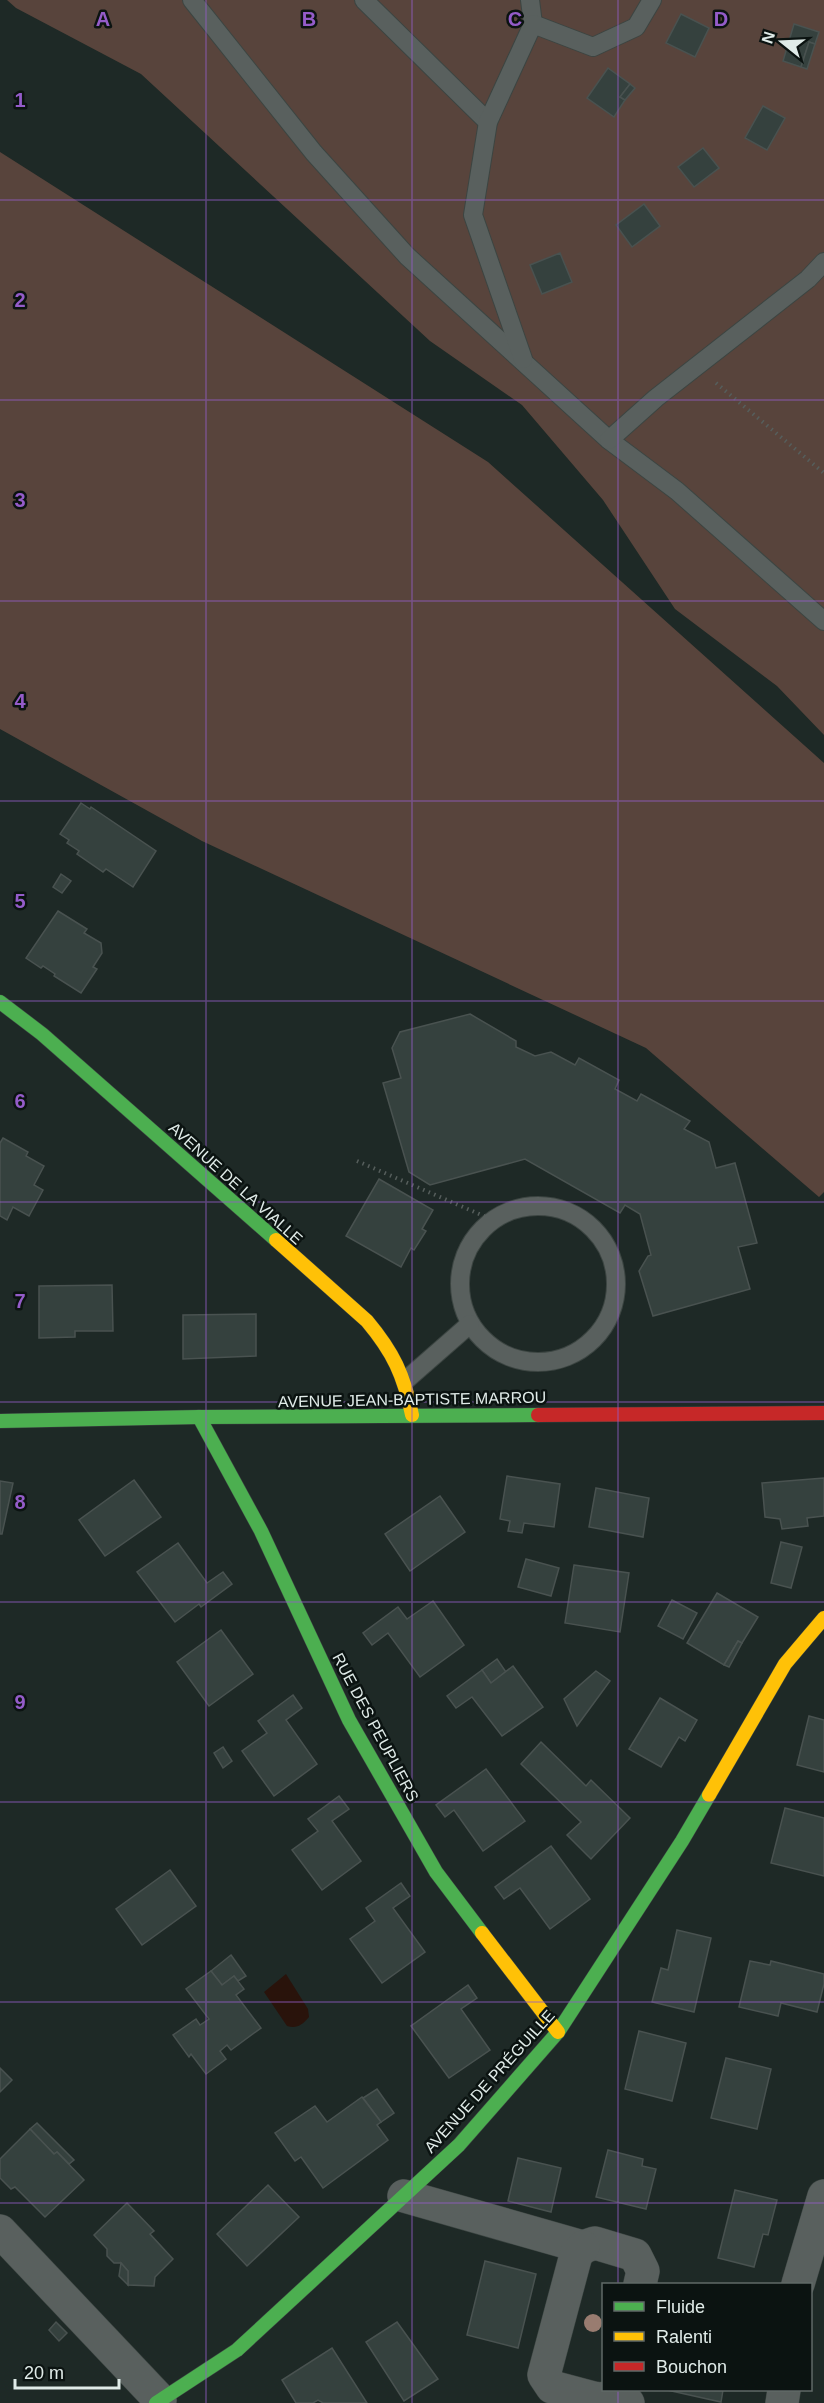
<svg xmlns="http://www.w3.org/2000/svg" width="824" height="2403" font-family="Arial,sans-serif">
  <style>
    .green { fill: #58443c }
    .water { fill: #29130b }
    .building { fill: #35413e; stroke: #495250; stroke-width: 1.5 }
    .lines { fill: none; stroke-linecap: round; stroke-linejoin: round }
    .lane-casing { stroke: #3c4542; stroke-width: 20 }
    .street-casing { stroke: #3c4542; stroke-width: 34 }
    .fast-casing { stroke: #3c4542; stroke-width: 15 }
    .slow-casing { stroke: #3c4542; stroke-width: 15 }
    .jam-casing { stroke: #3c4542; stroke-width: 15 }
    .path { stroke: #565e5c; stroke-width: 4; stroke-dasharray: 1.5 4.5; stroke-linecap: butt }
    .lane { stroke: #59605e; stroke-width: 18 }
    .street { stroke: #59605e; stroke-width: 33 }
    .fast { stroke: #4caf50; stroke-width: 14 }
    .slow { stroke: #ffc107; stroke-width: 14 }
    .jam { stroke: #c62828; stroke-width: 14 }
    .tree { fill: #997c70 }
    .grid { fill: none; stroke: #945cc9; stroke-width: 1.5; stroke-opacity: 0.55 }
    .labels { text-anchor: middle; stroke-width: 5; stroke-linejoin: round; paint-order: stroke }
    .street-label { font-size: 16px; fill: #e0ebe8; stroke: #0b1311 }
    .grid-label { font-size: 20px; text-anchor: middle; font-weight: bold; fill: #945cc9; stroke: #0b1311; stroke-width: 5; stroke-linejoin: round; paint-order: stroke }
  </style>
  <rect width="100%" height="100%" fill="#1e2926"/>
  <g class="green">
    <path d="M7 0H824V735L777 686 675 609 603 500 522 405 430 341 141 74 16 8Z"/>
    <path d="M0 152 488 462 824 763V1192L819 1197 646 1048 202 841 0 729Z"/>
  </g>
  <path class="water" d="M286 1974 308 2009 309 2017C302 2025 297 2029 287 2026L264 1992Z"/>
  <g class="building">
    <path d="M681 14 709 28 695 57 666 43Z"/>
    <path d="M794 24 819 32 815 44 809 42 801 67 783 61Z"/>
    <path d="M809 42 815 44 807 69 801 67Z"/>
    <path d="M608 68 630 84 620 97 625 100 614 117 587 98Z"/>
    <path d="M630 84 635 88 625 100 620 97Z"/>
    <path d="M763 106 785 118 767 150 745 138Z"/>
    <path d="M703 148 719 168 694 187 678 167Z"/>
    <path d="M644 204 660 226 632 247 616 225Z"/>
    <path d="M560 253 572 282 542 294 530 265Z"/>
    <path d="M81 803 90 809 91 807 156 851 133 887 106 869 103 872 77 854 79 851 67 843 69 840 60 834Z"/>
    <path d="M61 874 71 881 62 893 53 887Z"/>
    <path d="M58 911 87 929 84 933 101 943 102 953 93 967 97 969 81 993 54 976 55 974 43 966 41 968 26 958Z"/>
    <path d="M470 1014 516 1041V1047L535 1056 551 1052 575 1065 579 1058 619 1080 615 1089 637 1101 641 1094 690 1121 684 1129 709 1142 716 1168 735 1163 757 1243 738 1247 750 1289 653 1316 639 1271 648 1256 651 1255 640 1214 625 1205 620 1213 525 1159 430 1185 409 1172 383 1083 401 1078 392 1048 400 1032Z"/>
    <path d="M3 1138 28 1152 26 1156 44 1166 34 1185 43 1190 29 1216 13 1207 7 1220 0 1216V1143Z"/>
    <path d="M379 1179 433 1210 422 1229 426 1231 414 1250 411 1248 401 1267 346 1236Z"/>
    <path d="M112 1285 113 1331H75V1337L39 1338V1286Z"/>
    <path d="M256 1314V1356L183 1359V1315Z"/>
    <path d="M507 1476 560 1484 554 1527 524 1523 522 1533 508 1531 510 1521 500 1519Z"/>
    <path d="M824 1478V1516L807 1518 808 1526 782 1529 780 1519 765 1517 762 1483Z"/>
    <path d="M134 1480 161 1517 105 1556 79 1520Z"/>
    <path d="M0 1481 13 1483 2 1534H0Z"/>
    <path d="M596 1488 649 1498 643 1537 589 1527Z"/>
    <path d="M440 1496 465 1532 410 1571 385 1534Z"/>
    <path d="M781 1542 802 1547 791 1588 771 1583Z"/>
    <path d="M178 1543 207 1583 223 1572 232 1584 201 1607 199 1604 175 1622 137 1572Z"/>
    <path d="M526 1559 559 1568 551 1596 518 1587Z"/>
    <path d="M574 1565 629 1573 620 1632 565 1623Z"/>
    <path d="M717 1593 758 1617 742 1643 738 1641 724 1665 687 1643Z"/>
    <path d="M672 1600 697 1613 683 1639 658 1626Z"/>
    <path d="M433 1601 464 1645 420 1677 388 1633 372 1645 363 1633 398 1607 407 1619Z"/>
    <path d="M221 1630 253 1674 209 1706 177 1662Z"/>
    <path d="M738 1641 742 1643 729 1667 724 1665Z"/>
    <path d="M497 1659 506 1672 491 1683 482 1670Z"/>
    <path d="M513 1666 543 1707 502 1736 472 1697 456 1708 447 1696 482 1670 491 1683Z"/>
    <path d="M596 1671 610 1681 577 1726 564 1699Z"/>
    <path d="M293 1695 302 1708 286 1720 317 1764 274 1796 242 1751 267 1733 258 1721Z"/>
    <path d="M660 1698 697 1720 685 1741 679 1737 661 1767 629 1749Z"/>
    <path d="M809 1716 824 1720V1772L797 1765Z"/>
    <path d="M541 1742 586 1786 591 1780 630 1818 591 1859 567 1835 581 1822 521 1764Z"/>
    <path d="M223 1747 232 1761 223 1768 214 1753Z"/>
    <path d="M486 1769 525 1821 483 1851 454 1810 445 1817 436 1805Z"/>
    <path d="M339 1796 349 1809 332 1821 361 1861 322 1890 292 1850 318 1831 308 1819Z"/>
    <path d="M785 1808 824 1818V1876L771 1863Z"/>
    <path d="M551 1846 590 1899 550 1929 520 1888 504 1899 495 1887Z"/>
    <path d="M170 1870 196 1906 142 1945 116 1909Z"/>
    <path d="M401 1883 410 1896 393 1908 425 1952 382 1983 350 1939 375 1921 366 1908Z"/>
    <path d="M677 1930 711 1938 694 2012 652 2002 661 1968 668 1970Z"/>
    <path d="M231 1955 246 1976 238 1981 234 1976 222 1985 211 1971Z"/>
    <path d="M750 1961 770 1965 771 1961 824 1974V1984L817 2012 781 2003 778 2016 739 2007Z"/>
    <path d="M211 1971 222 1985 234 1976 244 1989 236 1995 261 2028 231 2050 227 2045 220 2051 226 2059 206 2074 191 2054 189 2057 173 2035 196 2019 200 2025 209 2019 186 1989Z"/>
    <path d="M468 1985 477 1998 461 2009 490 2050 449 2078 411 2026Z"/>
    <path d="M639 2031 686 2043 672 2101 625 2089Z"/>
    <path d="M726 2058 771 2069 757 2129 711 2118Z"/>
    <path d="M0 2068 12 2080 0 2092Z"/>
    <path d="M377 2089 394 2113 381 2122 363 2098Z"/>
    <path d="M362 2097 381 2122 377 2125 388 2140 323 2188 301 2157 295 2161 275 2133 315 2106 327 2122Z"/>
    <path d="M37 2123 74 2160 69 2164 57 2152 54 2154 30 2129Z"/>
    <path d="M30 2129 54 2154 57 2152 84 2180 45 2217 15 2187 11 2189 0 2178V2159Z"/>
    <path d="M608 2150 643 2159 642 2166 656 2169 646 2209 596 2197Z"/>
    <path d="M518 2158 561 2168 551 2212 508 2201Z"/>
    <path d="M268 2185 299 2217 247 2266 217 2234Z"/>
    <path d="M735 2190 777 2200 768 2235 763 2234 754 2267 718 2258Z"/>
    <path d="M127 2203 154 2231 150 2234 173 2259 155 2277 154 2286 128 2285V2271L121 2263H114L107 2256V2249L94 2235Z"/>
    <path d="M485 2261 536 2274 518 2348 467 2335Z"/>
    <path d="M121 2263 128 2271V2285L119 2276Z"/>
    <path d="M56 2322 67 2333 59 2341 49 2330Z"/>
    <path d="M397 2322 438 2379 404 2401 366 2342Z"/>
    <path d="M332 2348 367 2403H323L318 2400 313 2403H296L282 2380Z"/>
    <path d="M667 2390H723L721 2402Z"/>
  </g>
  <g class="lines">
    <defs>
      <g id="lane">
        <path d="M192 0 314 153 407 256 609 440 677 491 824 621"/>
        <path d="M364 0 488 122"/>
        <path d="M530 0 533 24"/>
        <path d="M523 359 473 215 488 122 533 24 593 47 636 27 652 0"/>
        <path d="M609 440 656 398 808 279 824 262"/>
        <circle cx="538" cy="1284" r="78"/>
        <path d="M406 1380 470 1324"/>
      </g>
      <g id="street">
        <path d="M404 2196 583 2247 595 2243 635 2255 643 2271 640 2284"/>
        <path d="M0 2231 160 2400"/>
        <path d="M583 2247 576 2255 544 2375 552 2387 597 2399 610 2398 628 2403"/>
        <path d="M798 2284 824 2196"/>
        <path d="M782 2403 784 2390"/>
      </g>
      <g id="fast">
        <path d="M0 1002 42 1034 276 1240"/>
        <path d="M199 1417 261 1531 349 1720 436 1872 482 1933"/>
        <path d="M0 1421 199 1417 538 1415"/>
        <path d="M156 2403 237 2350 459 2145 558 2032 682 1841 709 1795"/>
      </g>
      <g id="slow">
        <path d="M276 1240 367 1321C393 1352 404 1375 412 1415"/>
        <path d="M709 1795 785 1664 824 1618"/>
        <path d="M482 1933 558 2032"/>
      </g>
      <path id="jam" d="M538 1415 824 1413"/>
    </defs>
    <use href="#lane" class="lane-casing"/>
    <use href="#street" class="street-casing"/>
    <use href="#fast" class="fast-casing"/>
    <use href="#slow" class="slow-casing"/>
    <use href="#jam" class="jam-casing"/>
    <g class="path">
      <path d="M716 383 824 473"/>
      <path d="M357 1161 493 1220"/>
    </g>
    <use href="#lane" class="lane"/>
    <use href="#street" class="street"/>
    <use href="#fast" class="fast"/>
    <use href="#slow" class="slow"/>
    <use href="#jam" class="jam"/>
  </g>
  <circle class="tree" cx="593" cy="2323" r="9"/>
  <path class="grid" d="M206 0V2403M412 0V2403M618 0V2284M0 200H824M0 400H824M0 601H824M0 801H824M0 1001H824M0 1202H824M0 1402H824M0 1602H824M0 1802H824M0 2002H824M0 2203H824M618 2390V2403"/>
  <g class="labels">
    <g class="street-label">
      <text transform="translate(236 1183) rotate(42)" y="6">AVENUE DE LA VIALLE</text>
      <text transform="translate(412 1399) rotate(-1)" y="6">AVENUE JEAN-BAPTISTE MARROU</text>
      <text transform="translate(376 1727) rotate(62)" y="6">RUE DES PEUPLIERS</text>
      <text transform="translate(489 2081) rotate(-48)" y="6">AVENUE DE PRÉGUILLE</text>
    </g>
  </g>
  <g class="grid-label">
    <text x="103" y="26">A</text>
    <text x="309" y="26">B</text>
    <text x="515" y="26">C</text>
    <text x="721" y="26">D</text>
    <text x="20" y="107">1</text>
    <text x="20" y="307">2</text>
    <text x="20" y="507">3</text>
    <text x="20" y="708">4</text>
    <text x="20" y="908">5</text>
    <text x="20" y="1108">6</text>
    <text x="20" y="1308">7</text>
    <text x="20" y="1509">8</text>
    <text x="20" y="1709">9</text>
  </g>
  <rect x="602" y="2283" width="210" height="108" fill="#0b1311" stroke="#606967" stroke-width="1.5"/>
  <rect x="614" y="2302" width="30" height="9" fill="#4caf50" stroke="#606967" stroke-width="1.5"/>
  <text x="656" y="2313" font-size="18" fill="#e0ebe8">Fluide</text>
  <rect x="614" y="2332" width="30" height="9" fill="#ffc107" stroke="#606967" stroke-width="1.5"/>
  <text x="656" y="2343" font-size="18" fill="#e0ebe8">Ralenti</text>
  <rect x="614" y="2362" width="30" height="9" fill="#c62828" stroke="#606967" stroke-width="1.5"/>
  <text x="656" y="2373" font-size="18" fill="#e0ebe8">Bouchon</text>
  <g transform="translate(782 42) rotate(288)" stroke="#0b1311" stroke-width="4.5" paint-order="stroke">
  <path d="M0-4.5L10 22L0 15L-10 22Z" fill="#e0ebe8"/>
  <text y="-9" font-size="16" font-weight="bold" text-anchor="middle" fill="#e0ebe8">N</text>
  </g>
  <path d="M15 2379v9h104v-9" fill="none" stroke="#e0ebe8" stroke-width="3"/>
  <text x="24" y="2379" font-size="18" fill="#e0ebe8" stroke="#0b1311" stroke-width="4.5" paint-order="stroke">20 m</text>
</svg>
